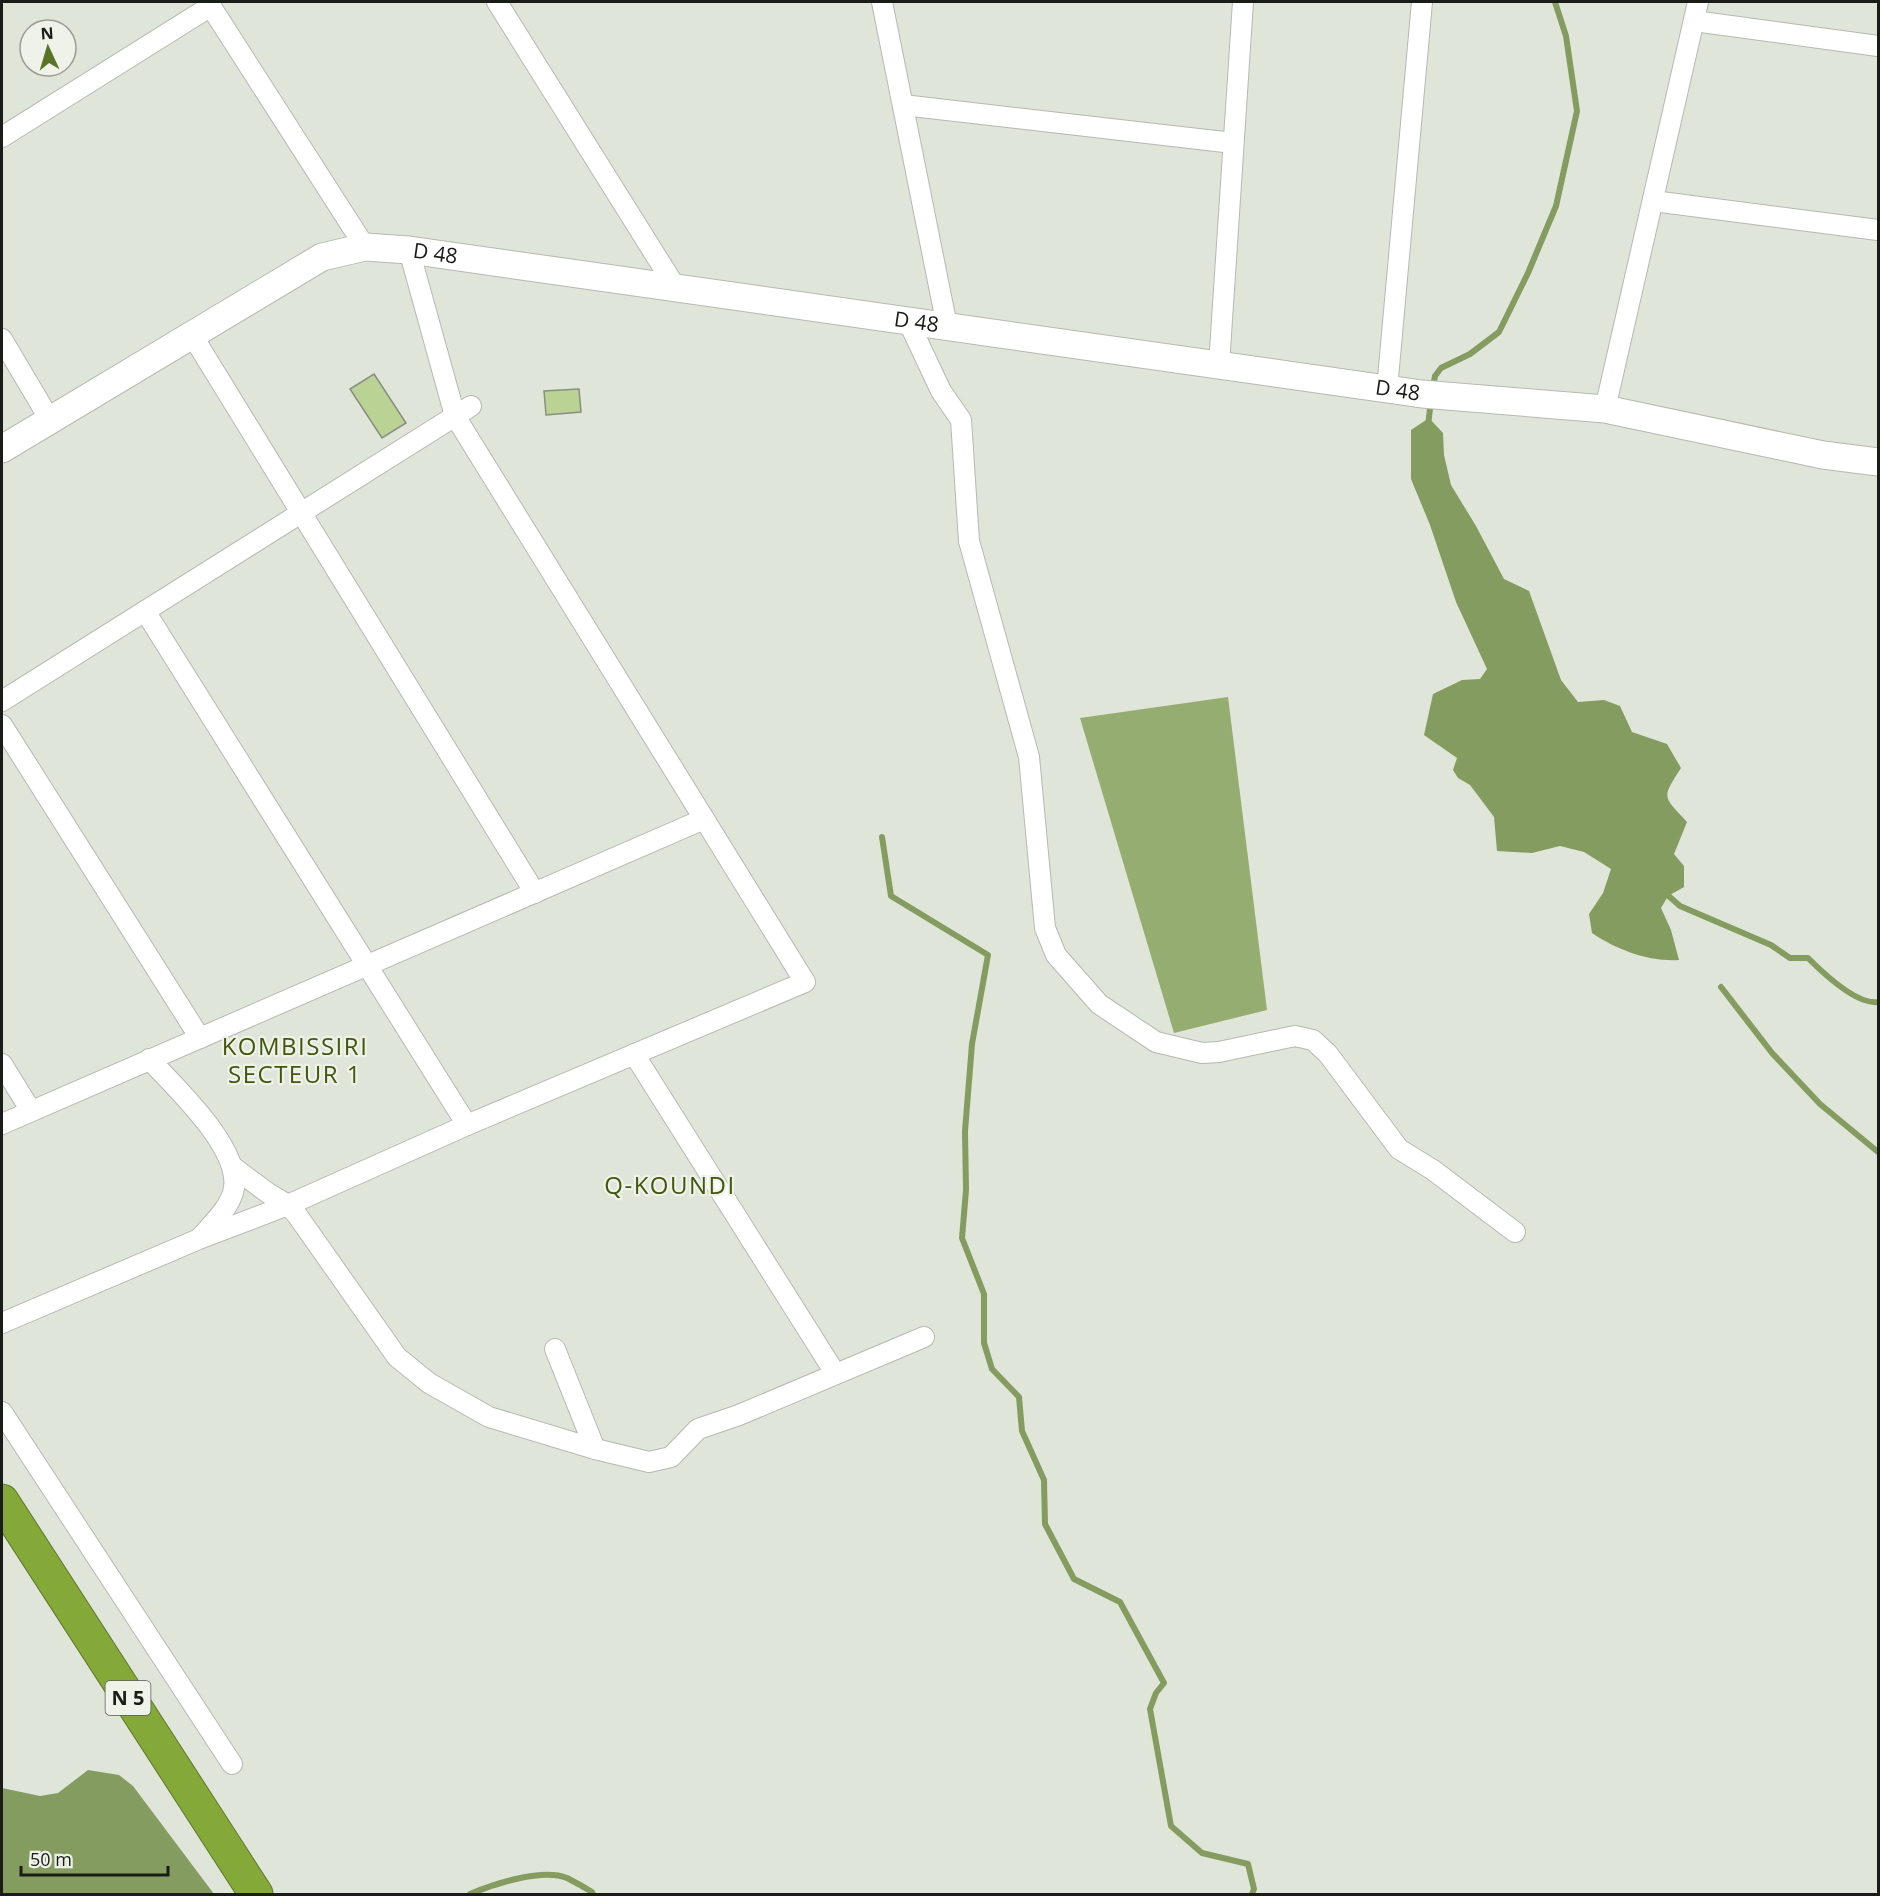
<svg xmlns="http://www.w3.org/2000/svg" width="1880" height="1896" font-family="'Open Sans',sans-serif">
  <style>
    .forest { fill: #95ad70 }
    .water { fill: #859c60 }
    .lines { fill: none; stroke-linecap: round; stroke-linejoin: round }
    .stream { stroke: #859c60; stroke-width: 6 }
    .building { fill: #bad294; stroke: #898d83; stroke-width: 1.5 }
    .street-casing { stroke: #b5b9af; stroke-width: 22 }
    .secondary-casing { stroke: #b5b9af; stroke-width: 29 }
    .highway-casing { stroke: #5f782d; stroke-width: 35 }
    .street { stroke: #fff; stroke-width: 20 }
    .secondary { stroke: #fff; stroke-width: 27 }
    .highway { stroke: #84a939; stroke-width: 33 }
    .labels { text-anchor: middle; stroke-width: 4.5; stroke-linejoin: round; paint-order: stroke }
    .shield { fill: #eef2e8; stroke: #5a5c56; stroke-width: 1.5 }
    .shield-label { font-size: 20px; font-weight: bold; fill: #1a1c18 }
    .street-label { font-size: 21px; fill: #1a1c18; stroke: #eef2e8 }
    .quarter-label { font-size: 24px; letter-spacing: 1.5px; fill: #40570d; stroke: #eef2e8 }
  </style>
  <rect width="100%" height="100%" fill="#e0e5da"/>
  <path class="forest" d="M1228 697 1267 1010 1174 1033 1080 718Z"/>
  <g class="water">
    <path d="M1429 418 1443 433 1444 455 1451 485 1476 526 1504 579 1529 591 1561 680 1578 702 1604 700 1620 706 1632 732 1667 744 1681 768C1661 799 1663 796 1687 822L1674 854 1684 866V887L1668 896 1661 908 1671 930 1679 960C1649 962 1617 950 1592 933L1589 914 1603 893 1611 869 1584 852 1560 846 1532 853 1497 851 1494 817 1470 785 1458 778 1453 770 1457 758 1424 735 1433 694 1462 680 1480 679 1487 669 1456 602 1430 525 1411 479V430Z"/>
    <path d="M88 1770 119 1775 133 1786 214 1894H2V1788L40 1796 58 1793Z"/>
  </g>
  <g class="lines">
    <g class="stream">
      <path d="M1433 387 1435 376 1441 368 1470 354 1499 332 1528 273 1556 206 1577 111 1566 36 1555 2"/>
      <path d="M1428 426 1431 400"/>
      <path d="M882 837 891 896 988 955 972 1044 965 1131 966 1190 962 1238 984 1294V1343L992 1369 1019 1397 1022 1431 1044 1480 1045 1524 1074 1579 1120 1602 1164 1683 1156 1693 1150 1709 1171 1826 1202 1853 1248 1864 1254 1889 1252 1894"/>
      <path d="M1663 891 1680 906 1771 945 1790 958H1808C1823 973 1856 1005 1878 1002"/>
      <path d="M1721 987 1772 1053 1820 1104 1878 1152"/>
      <path d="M470 1894C494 1884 542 1868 567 1878 575 1882 584 1887 592 1892L593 1894"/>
    </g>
  </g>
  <g class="building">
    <path d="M374 374 406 423 382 438 350 389Z"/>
    <path d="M579 389 581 412 546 415 544 391Z"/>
  </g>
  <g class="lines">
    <defs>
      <g id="street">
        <path d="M208 2 365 247"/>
        <path d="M497 2 676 288"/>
        <path d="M882 2 947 326"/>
        <path d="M1694 21 1878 46"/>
        <path d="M903 105 1233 143"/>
        <path d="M2 137 211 6"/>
        <path d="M1653 201 1878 230"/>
        <path d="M908 321 941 391 961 420 969 541 1029 757 1045 928 1056 955 1099 1004 1156 1042 1202 1053 1219 1052 1295 1036 1313 1040 1328 1054 1399 1149 1433 1170 1515 1232"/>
        <path d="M192 335 535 893"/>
        <path d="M2 339 50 420"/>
        <path d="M1219 365 1243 2"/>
        <path d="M1387 389 1422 2"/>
        <path d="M1605 409 1698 2"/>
        <path d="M145 611 467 1125"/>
        <path d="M2 701 471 406"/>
        <path d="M2 725 200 1038"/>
        <path d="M634 1054 835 1373"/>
        <path d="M149 1059C175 1087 240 1147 234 1188 231 1207 212 1224 200 1238"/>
        <path d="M2 1064 31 1111"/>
        <path d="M2 1124 704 819"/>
        <path d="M233 1167 268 1193 288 1205 297 1215 397 1357 429 1383 489 1417 595 1449 649 1462 671 1457 698 1429 739 1415 924 1337"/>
        <path d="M2 1323 199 1239 288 1205 467 1125 805 982 455 416 409 250"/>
        <path d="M555 1349 595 1449"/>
        <path d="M2 1412 232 1764"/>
      </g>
      <g id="secondary">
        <path id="s1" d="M2 449 322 257 365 247 409 250 1422 394 1605 409 1823 455 1878 462"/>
      </g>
      <path id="highway" d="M2 1501 256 1894"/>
    </defs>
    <use href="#street" class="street-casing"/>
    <use href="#secondary" class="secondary-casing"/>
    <use href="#highway" class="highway-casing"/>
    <use href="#street" class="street"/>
    <use href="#secondary" class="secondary"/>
    <use href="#highway" class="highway"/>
  </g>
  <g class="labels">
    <rect class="shield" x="105.5" y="1681" width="45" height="34" rx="4.5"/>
    <g class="shield-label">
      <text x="128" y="1705">N 5</text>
    </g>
    <g class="street-label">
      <text dy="7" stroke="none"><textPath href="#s1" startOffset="488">D 48</textPath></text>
      <text dy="7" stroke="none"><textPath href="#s1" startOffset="974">D 48</textPath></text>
      <text dy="7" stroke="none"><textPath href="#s1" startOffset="1460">D 48</textPath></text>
    </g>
    <g class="quarter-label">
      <text x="295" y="1055">KOMBISSIRI<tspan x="295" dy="28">SECTEUR 1</tspan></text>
      <text x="670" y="1194">Q-KOUNDI</text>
    </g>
  </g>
  <rect width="1880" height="1896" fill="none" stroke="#1a1c18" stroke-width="6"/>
  <g transform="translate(48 48) rotate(356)"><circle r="28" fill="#eef2e8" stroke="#999c95" stroke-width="1.5"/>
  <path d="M0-4.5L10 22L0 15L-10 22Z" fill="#5a7427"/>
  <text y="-9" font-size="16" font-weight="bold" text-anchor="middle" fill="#1a1c18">N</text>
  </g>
  <path d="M21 1866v9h147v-9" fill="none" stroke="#1a1c18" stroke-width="3"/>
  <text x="30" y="1866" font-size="18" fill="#1a1c18" stroke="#eef2e8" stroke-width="4.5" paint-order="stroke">50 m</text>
</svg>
